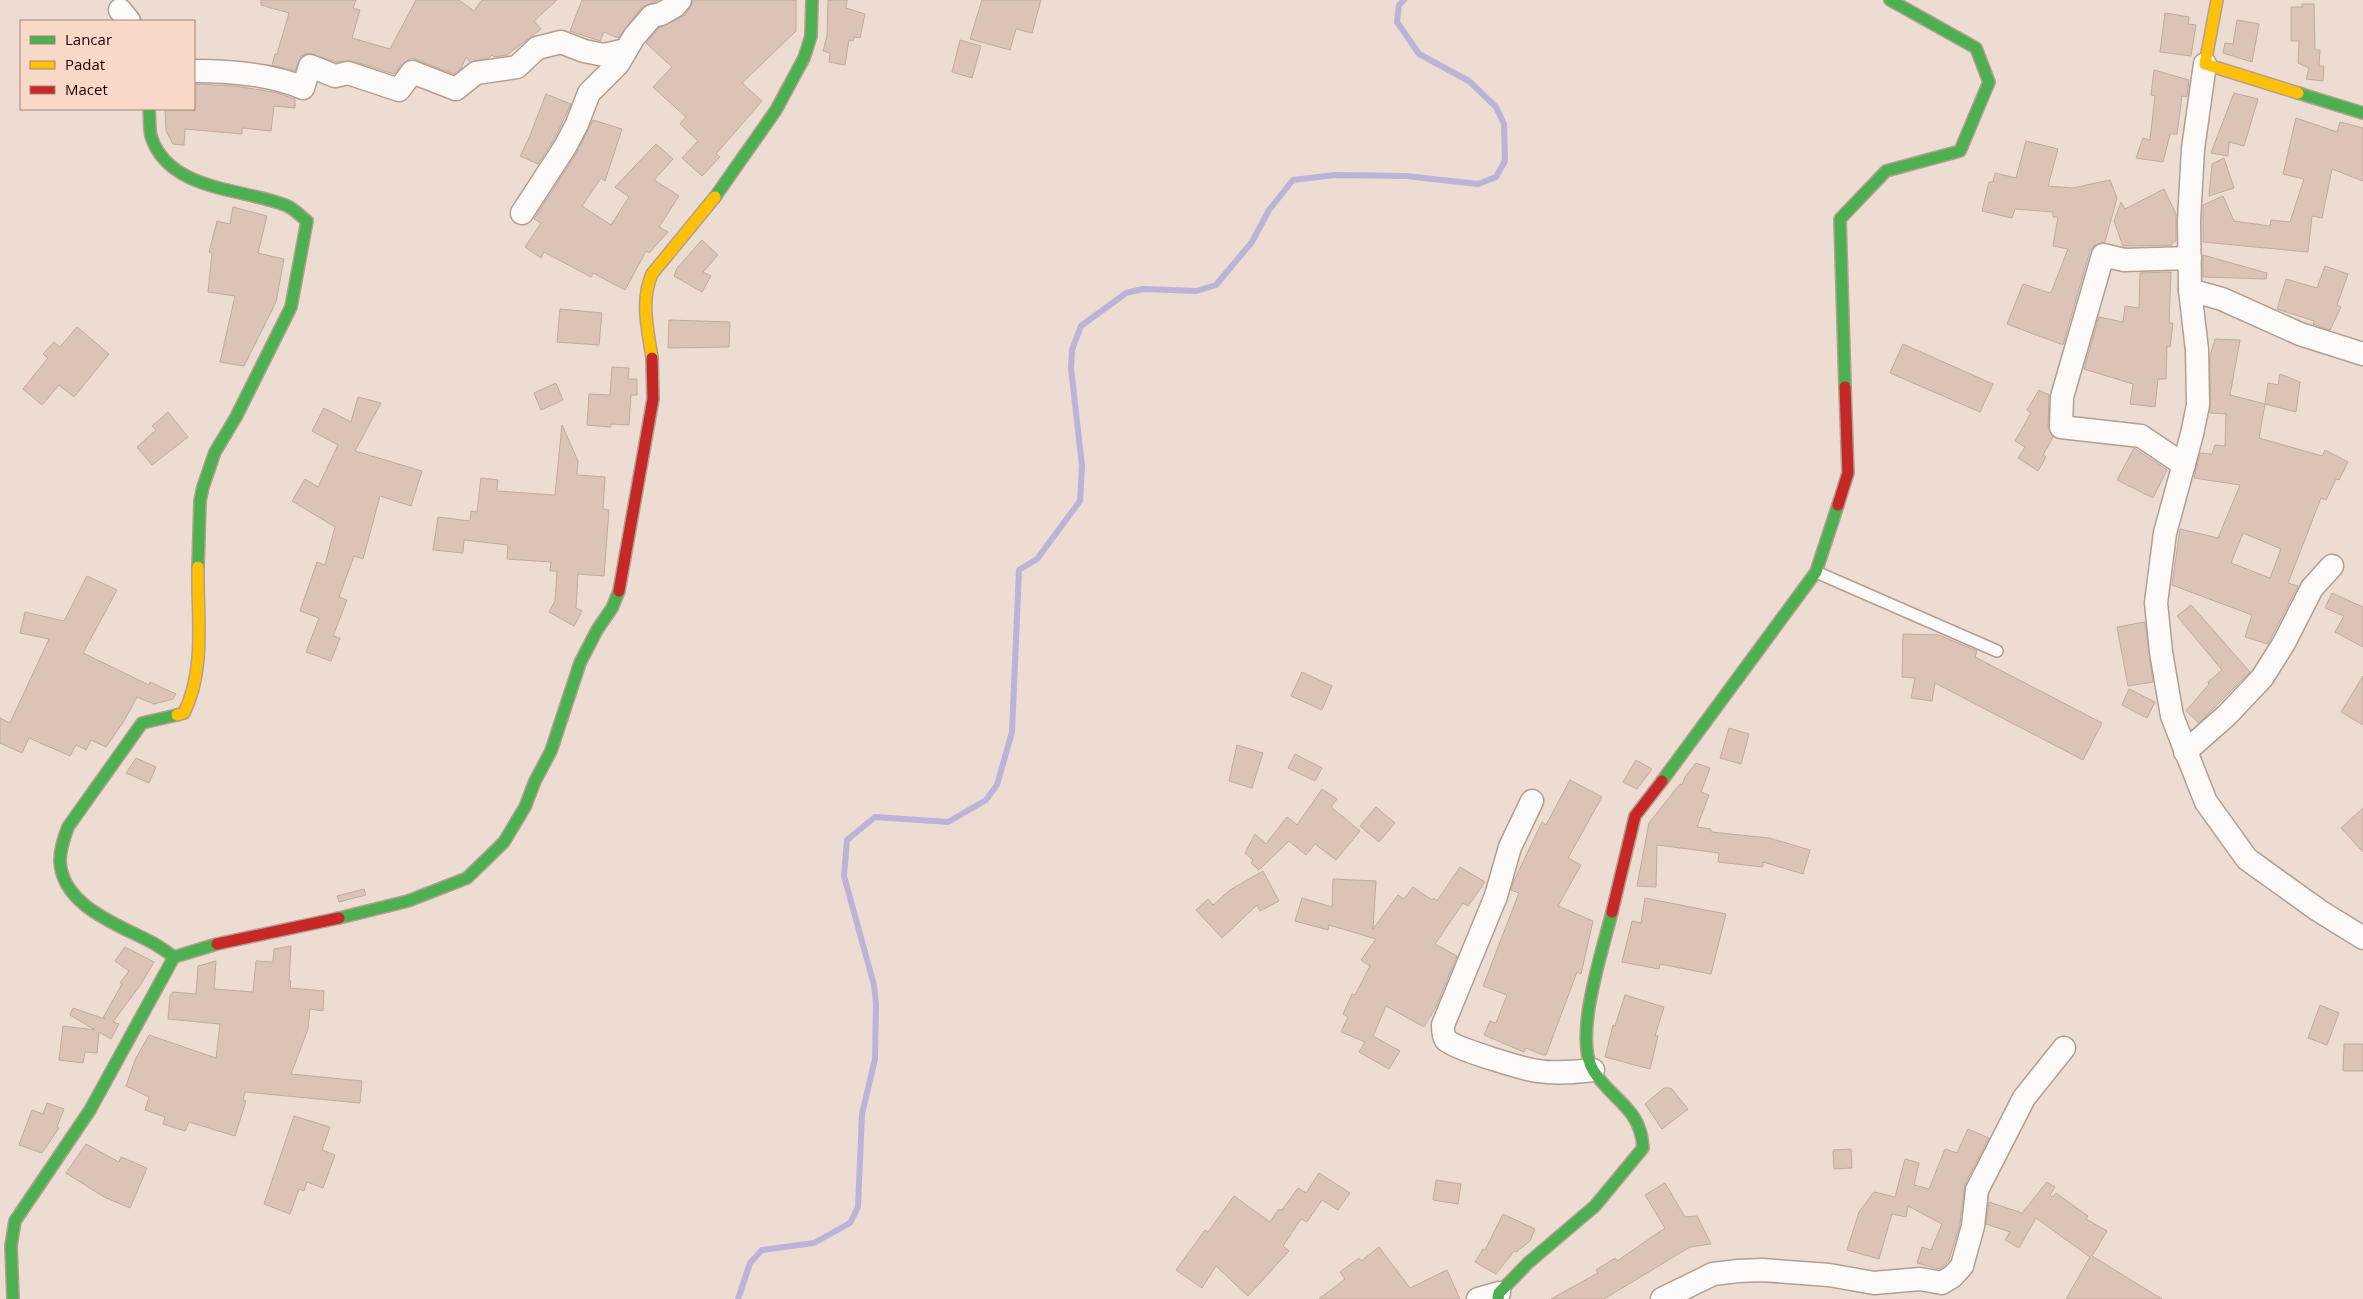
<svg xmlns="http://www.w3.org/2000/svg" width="2363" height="1299" font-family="'Open Sans',sans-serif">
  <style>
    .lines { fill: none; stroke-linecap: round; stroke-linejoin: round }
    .stream { stroke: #bdb2d8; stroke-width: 6 }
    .building { fill: #dbc4b7; stroke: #c0aa9d; fill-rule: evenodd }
    .lane-casing { stroke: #b39e90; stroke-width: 14 }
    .street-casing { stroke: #b39e90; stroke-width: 25 }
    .fast-casing { stroke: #b39e90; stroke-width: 14 }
    .slow-casing { stroke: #b39e90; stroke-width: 14 }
    .jam-casing { stroke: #b39e90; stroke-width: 14 }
    .lane { stroke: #fcfaf8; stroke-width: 11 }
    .street { stroke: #fcfaf8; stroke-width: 22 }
    .fast { stroke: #4caf50; stroke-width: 11 }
    .slow { stroke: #ffc107; stroke-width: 11 }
    .jam { stroke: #c62828; stroke-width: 11 }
  </style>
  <rect width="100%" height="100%" fill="#eddcd1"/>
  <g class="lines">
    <path class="stream" d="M738 1299 750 1263 762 1250 814 1243 850 1223 858 1207 862 1114 875 1059 876 1004 874 985 844 876 847 840 875 817 948 822 986 800 997 785 1012 732 1019 570 1037 559 1080 501 1082 466 1071 368 1072 350 1081 326 1126 293 1143 289 1197 291 1216 285 1252 242 1269 210 1293 180 1335 175 1406 176 1478 184 1496 177 1505 161 1504 124 1496 107 1469 81 1419 54 1397 22 1399 5 1404 0"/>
  </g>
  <g class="building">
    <path d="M261 0H356L353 8 360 10 352 38 390 49 416 0H459L474 11 482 0H557L534 21 541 29 507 55 494 57 492 55 489 58 470 62 466 57 461 69 454 74 412 58 402 64 394 74 352 61 336 62 308 53 301 56 295 71 272 65 275 54H277L289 13 261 5Z"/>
    <path d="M582 0H659L642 7 618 38 604 32 600 41 570 31Z"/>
    <path d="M693 0H796V31L742 83 762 101 716 154 720 157 702 176 682 158 698 141 680 124 686 117 653 87 672 67 646 43 659 28 685 15 690 8Z"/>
    <path d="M828 0H847L846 8 865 14 860 38 854 37 853 41 849 40 845 65 829 62 830 53 823 51 827 36Z"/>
    <path d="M982 0H1041L1032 33 1016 29 1010 50 970 39Z"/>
    <path d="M2302 4H2314L2315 50H2320L2319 66H2324L2323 81 2306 79 2309 68 2298 63 2299 41H2291V7H2302Z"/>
    <path d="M2165 13 2189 17 2188 24 2196 25 2191 56 2160 52Z"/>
    <path d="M2237 20 2259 24 2252 62 2223 53 2225 43 2233 44Z"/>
    <path d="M960 40 981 46 972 78 952 72Z"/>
    <path d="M2154 70 2189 80 2187 97 2182 96 2177 134H2170L2163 162 2136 158 2143 138 2150 140 2155 96 2151 95Z"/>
    <path d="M194 84 234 86 274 92 295 99V108L274 106 271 131 242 128V134L185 129 184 145 173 144 166 131 165 109H194Z"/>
    <path d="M2234 93 2258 99 2244 146 2229 142 2228 156 2211 153Z"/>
    <path d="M546 94 571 104 554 140 538 164 520 156 529 138Z"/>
    <path d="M2296 118 2337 132 2340 122 2363 128V181L2332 169 2322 218 2312 216 2308 252 2203 242V205L2223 196 2234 221 2270 226 2271 220 2290 222 2304 179 2283 174Z"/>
    <path d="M593 120 622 129 605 181 601 178 582 206 611 225 629 197 615 187 656 144 673 159 654 180 679 196 659 227 668 232 649 253 646 251 625 290 593 273 591 277 544 252 541 258 525 247 541 223 534 219 576 154Z"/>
    <path d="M2026 141 2058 149 2048 186 2073 188 2110 180 2117 198 2105 242 2094 245 2090 251 2063 345 2007 324 2023 284 2050 293 2052 290 2068 249 2053 246 2058 217H2053V212L2015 209 2012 218 1982 211 1989 182H1993L1995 173 2016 178Z"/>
    <path d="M2224 158 2234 188 2209 196 2212 164Z"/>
    <path d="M2164 189 2176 214V241L2172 243V245L2123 246 2114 221 2121 202 2125 209Z"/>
    <path d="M233 207 267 216 258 253 284 259 276 302 244 366 220 362 235 296 208 292 212 253 209 252 217 221 230 224Z"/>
    <path d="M702 240 718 255 703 272 711 276 702 292 674 276 677 268Z"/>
    <path d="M2203 255 2267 273 2266 279 2203 277Z"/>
    <path d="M2325 266 2348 274 2337 305 2341 307 2330 330 2313 324 2314 321 2277 309 2286 279 2317 288Z"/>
    <path d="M2171 272 2169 323H2173L2170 347 2167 346 2166 379H2158L2155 407 2130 404 2133 384 2084 369 2099 317 2123 322 2125 306 2139 308 2140 273Z"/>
    <path d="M560 309 602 313 599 345 557 342Z"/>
    <path d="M669 320 730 322 729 347 668 348Z"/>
    <path d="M77 327 109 354 74 397 59 385 42 405 23 389 48 358 43 354 54 342 60 347Z"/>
    <path d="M2215 339 2240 340 2230 395 2265 404 2259 438 2322 456 2325 450 2348 462 2339 480 2336 479 2326 500 2321 498 2288 583 2298 586 2268 644 2245 637 2252 615 2172 585 2180 529 2218 538 2240 485 2194 478 2200 453 2212 454 2215 445 2225 446 2226 414 2210 413V356ZM2243 533 2281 549 2270 578 2231 563Z"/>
    <path d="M1903 344 1993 384 1980 412 1890 373Z"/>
    <path d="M612 367 629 368 628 379H637V395H631L629 425 611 424V427L587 425 589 394 610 395Z"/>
    <path d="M2280 374 2300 382 2296 412 2265 404 2268 383 2278 385Z"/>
    <path d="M556 383 563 400 541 410 534 393Z"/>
    <path d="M2039 390 2049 395 2048 427 2053 437 2043 455 2046 457 2038 471 2018 458 2025 447 2015 441 2031 413 2027 410Z"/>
    <path d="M358 397 381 403 355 451 422 471 411 506 380 496 363 559 354 556 339 597 347 600 333 636 340 638 331 661 306 652 319 618 300 611 317 562 325 565 335 527 292 501 305 479 318 487 338 445 312 431 324 408 351 422Z"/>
    <path d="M168 412 188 437 152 465 137 447 156 430 152 426Z"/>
    <path d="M562 425 578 461 577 475 605 477 603 509 609 510 604 576 578 574 576 608 582 611 574 626 549 612 555 601 557 571H550L551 562 507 559 508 545 464 540 463 553 433 550 438 517 470 521 471 511 477 512 481 478 498 480 497 491 555 495Z"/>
    <path d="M2134 448 2167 470 2153 498 2117 480Z"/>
    <path d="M87 576 117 590 83 653 149 685 150 682 176 694 173 699 154 704 137 697 124 721 106 747 91 740 86 750 76 745 70 756 29 738 22 753 0 743V718L10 723 49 639 20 633 25 612 64 621Z"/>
    <path d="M2332 593 2363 607V647L2335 632 2344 616 2325 608Z"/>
    <path d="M2191 605 2250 672 2199 723 2186 711 2209 684 2208 682 2222 670 2177 616Z"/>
    <path d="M2145 622 2153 682 2128 686 2117 627Z"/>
    <path d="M1903 634 1939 635 1977 651 1975 657 2102 723 2083 760 1935 683 1932 701 1911 698 1915 678 1902 677Z"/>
    <path d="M1302 672 1332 686 1322 710 1291 696Z"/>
    <path d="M2363 676V725L2341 712Z"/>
    <path d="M2129 689 2155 702 2147 718 2122 705Z"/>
    <path d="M1729 728 1749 734 1741 764 1720 758Z"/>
    <path d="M1237 745 1263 753 1252 788 1229 781Z"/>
    <path d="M1295 754 1322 768 1315 781 1288 768Z"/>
    <path d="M136 758 156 767 149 783 126 773Z"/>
    <path d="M1636 760 1652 769 1637 789 1623 782Z"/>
    <path d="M1696 763 1710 768 1701 792 1709 795 1697 827 1711 829V832L1769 838 1810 850 1803 874 1763 862V867L1718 862 1719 853 1657 845 1656 887 1637 886 1649 823 1680 784 1682 785 1685 777Z"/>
    <path d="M1570 780 1602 797 1568 858 1581 865 1558 906 1593 921 1581 974 1577 972 1546 1055H1543L1526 1048 1524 1052 1484 1035 1490 1021 1496 1023 1507 995 1483 986 1519 893 1511 890 1513 883 1542 822 1546 825Z"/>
    <path d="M1322 789 1337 799 1331 807 1360 831 1336 860 1315 844 1306 855 1289 841 1259 870 1251 863 1253 860 1245 853 1255 834 1266 844 1287 817 1297 825Z"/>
    <path d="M1376 807 1395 823 1379 842 1360 826Z"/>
    <path d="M2363 808V852L2341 828Z"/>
    <path d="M1460 867 1485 882 1468 906 1463 903 1435 944 1457 956 1436 1007 1424 1027 1386 1006 1373 1036 1400 1051 1389 1069 1359 1052 1365 1042 1341 1032 1348 1017 1343 1014 1352 994 1355 995 1370 966 1361 960 1376 939 1329 925 1328 930 1295 921 1302 898 1332 907 1333 879 1376 881 1373 929 1398 895 1404 899 1413 887 1432 900 1434 898 1437 901Z"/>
    <path d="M1263 871 1279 901 1260 911 1257 905 1222 938 1196 910 1208 899 1213 905 1230 890Z"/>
    <path d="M364 889 366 895 339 902 337 896Z"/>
    <path d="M1645 898 1726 914 1711 974 1660 964 1659 969 1622 962 1632 921 1641 923Z"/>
    <path d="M291 946 289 981H291L290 988 324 991 323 1011 310 1009 308 1029 291 1074 362 1081 360 1103 245 1092 243 1100 246 1101 235 1136 189 1122 185 1131 163 1124 165 1117 145 1110 149 1097 126 1086 135 1060 149 1035 216 1058 220 1024 168 1019 170 996 173 992 196 994 198 966 216 961 214 989 253 992 256 961 273 962 274 949Z"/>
    <path d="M125 947 154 962 141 984 113 1022 119 1024 111 1039 99 1032 97 1053 85 1052 83 1063 59 1060 63 1026 95 1030 70 1015 73 1008 105 1019 103 1018 122 984 120 983 129 971 115 961Z"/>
    <path d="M1625 995 1664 1007 1655 1036H1658L1650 1069 1605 1057 1613 1025 1615 1026Z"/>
    <path d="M2320 1005 2339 1013 2327 1045 2308 1038Z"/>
    <path d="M2344 1044H2363V1071H2343Z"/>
    <path d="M1664 1088H1671L1688 1109 1662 1129 1645 1104Z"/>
    <path d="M47 1103 64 1109 57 1127 59 1128 42 1153 19 1145 32 1110 43 1114Z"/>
    <path d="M294 1116 330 1127 322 1150 335 1155 323 1188 307 1182 304 1191 299 1189 290 1214 264 1204Z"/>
    <path d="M1968 1129 1989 1138 1965 1184 1960 1224 1949 1260 1944 1266 1939 1269 1917 1263 1922 1247 1931 1250 1942 1224 1908 1206 1906 1217 1892 1214 1879 1259 1847 1250 1859 1212 1874 1192 1895 1197 1905 1159 1919 1163 1914 1185 1929 1189 1945 1149 1957 1153Z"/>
    <path d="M86 1144 119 1162 121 1157 147 1168 130 1208 104 1197 66 1173Z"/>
    <path d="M1851 1149 1852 1168 1834 1169 1833 1150Z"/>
    <path d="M1319 1173 1350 1193 1338 1210 1322 1200 1307 1222 1301 1219 1283 1246 1289 1251 1248 1296 1216 1266 1202 1288 1176 1270 1205 1230 1208 1232 1234 1196 1270 1222 1279 1209 1282 1210 1298 1188 1306 1193Z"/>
    <path d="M1436 1180 1461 1184 1458 1204 1433 1200Z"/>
    <path d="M2047 1182 2055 1187 2050 1195 2053 1197 2056 1193 2088 1216 2086 1219 2107 1231 2092 1256 2162 1299H2066L2090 1257 2036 1218 2019 1248 2005 1240 2010 1232 1986 1224 1989 1202 2022 1213Z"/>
    <path d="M1665 1183 1685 1217 1697 1216 1711 1244 1690 1247 1604 1299H1551L1598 1273 1596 1270 1615 1258 1617 1261 1665 1228 1645 1195Z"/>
    <path d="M1503 1214 1535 1229 1530 1241 1516 1252 1514 1251 1496 1274 1475 1262 1483 1249 1485 1250Z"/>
    <path d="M1379 1247 1410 1288 1447 1270 1460 1299H1319L1345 1279 1340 1272 1359 1258 1361 1261Z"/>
  </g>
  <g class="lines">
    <defs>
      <path id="lane" d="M1816 572 1997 651"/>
      <g id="street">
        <path d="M120 10 129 21"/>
        <path d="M2205 64 2193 149 2189 220 2190 290 2197 350 2198 405 2192 434 2165 533 2156 603 2161 652 2172 716 2206 802 2247 859 2318 910 2363 938"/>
        <path d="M194 71C228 71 271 74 303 88L310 66 335 76 348 73 399 90 412 72 456 89 476 73 517 67 537 48 561 42 584 51 604 55 626 50"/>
        <path d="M522 213 565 147 577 124 589 93 618 64 634 37 652 16 661 14 675 6 680 0"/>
        <path d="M2190 290 2222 299 2300 334 2363 354"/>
        <path d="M2184 465 2141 436 2061 427 2062 397 2103 255 2124 260 2190 258"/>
        <path d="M2185 752 2227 715 2262 678 2284 643 2312 588 2332 566"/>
        <path d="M1532 801 1510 847 1496 896 1443 1025C1443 1030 1443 1036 1446 1040 1456 1049 1523 1069 1538 1071 1556 1074 1575 1072 1593 1070"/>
        <path d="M1478 1299 1499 1293"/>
        <path d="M1662 1299 1713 1274 1738 1271 1762 1270 1829 1275 1874 1283 1920 1279 1942 1283 1953 1276 1962 1266 1973 1226 1977 1190 2024 1098 2064 1048"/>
      </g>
      <g id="fast">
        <path d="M2298 93 2363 113"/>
        <path d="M149 109C150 117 149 128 151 136 168 191 241 188 285 205 294 208 300 216 307 221L291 307 236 417 215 452 203 487 200 501 198 567"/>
        <path d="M715 197 776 110 804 58 811 36 812 0"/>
        <path d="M1845 387 1840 219 1886 171 1960 151 1989 82 1976 48 1890 0"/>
        <path d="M1662 781 1816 572 1838 505"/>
        <path d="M339 918 408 901 467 878 504 842 525 807 535 781 551 751 580 663 597 630 612 608 619 591"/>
        <path d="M174 957C167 952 159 946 151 942 119 925 62 906 60 861 60 849 64 838 68 827L142 723 177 715"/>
        <path d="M13 1299 11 1246 15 1221 90 1110 174 957 217 944"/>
        <path d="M1498 1299 1499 1293 1528 1263 1595 1206 1643 1148C1641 1107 1611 1100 1593 1070 1573 1037 1603 949 1612 912"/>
      </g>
      <g id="slow">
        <path d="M2217 0 2205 64 2298 93"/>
        <path d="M652 358C648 330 640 301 652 274L715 197"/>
        <path d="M177 715 184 713C206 669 197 615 198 567"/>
      </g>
      <g id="jam">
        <path d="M1838 505 1848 473 1845 387"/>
        <path d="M619 591 653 399 652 358"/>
        <path d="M1612 912 1635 816 1662 781"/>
        <path d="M217 944 339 918"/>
      </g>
    </defs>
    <use href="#lane" class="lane-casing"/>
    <use href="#street" class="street-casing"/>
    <use href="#fast" class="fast-casing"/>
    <use href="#slow" class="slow-casing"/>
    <use href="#jam" class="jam-casing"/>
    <use href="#lane" class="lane"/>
    <use href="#street" class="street"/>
    <use href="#fast" class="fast"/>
    <use href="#slow" class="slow"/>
    <use href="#jam" class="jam"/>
  </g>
  <rect x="20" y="20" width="175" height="90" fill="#f8d8c6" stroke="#a08377"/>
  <rect x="30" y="36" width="25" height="8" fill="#4caf50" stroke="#a08377"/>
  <text x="65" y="45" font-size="15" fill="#1c0300">Lancar</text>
  <rect x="30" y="61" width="25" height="8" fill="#ffc107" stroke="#a08377"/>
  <text x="65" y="70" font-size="15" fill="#1c0300">Padat</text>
  <rect x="30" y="86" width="25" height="8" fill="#c62828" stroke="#a08377"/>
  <text x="65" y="95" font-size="15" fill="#1c0300">Macet</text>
</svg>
